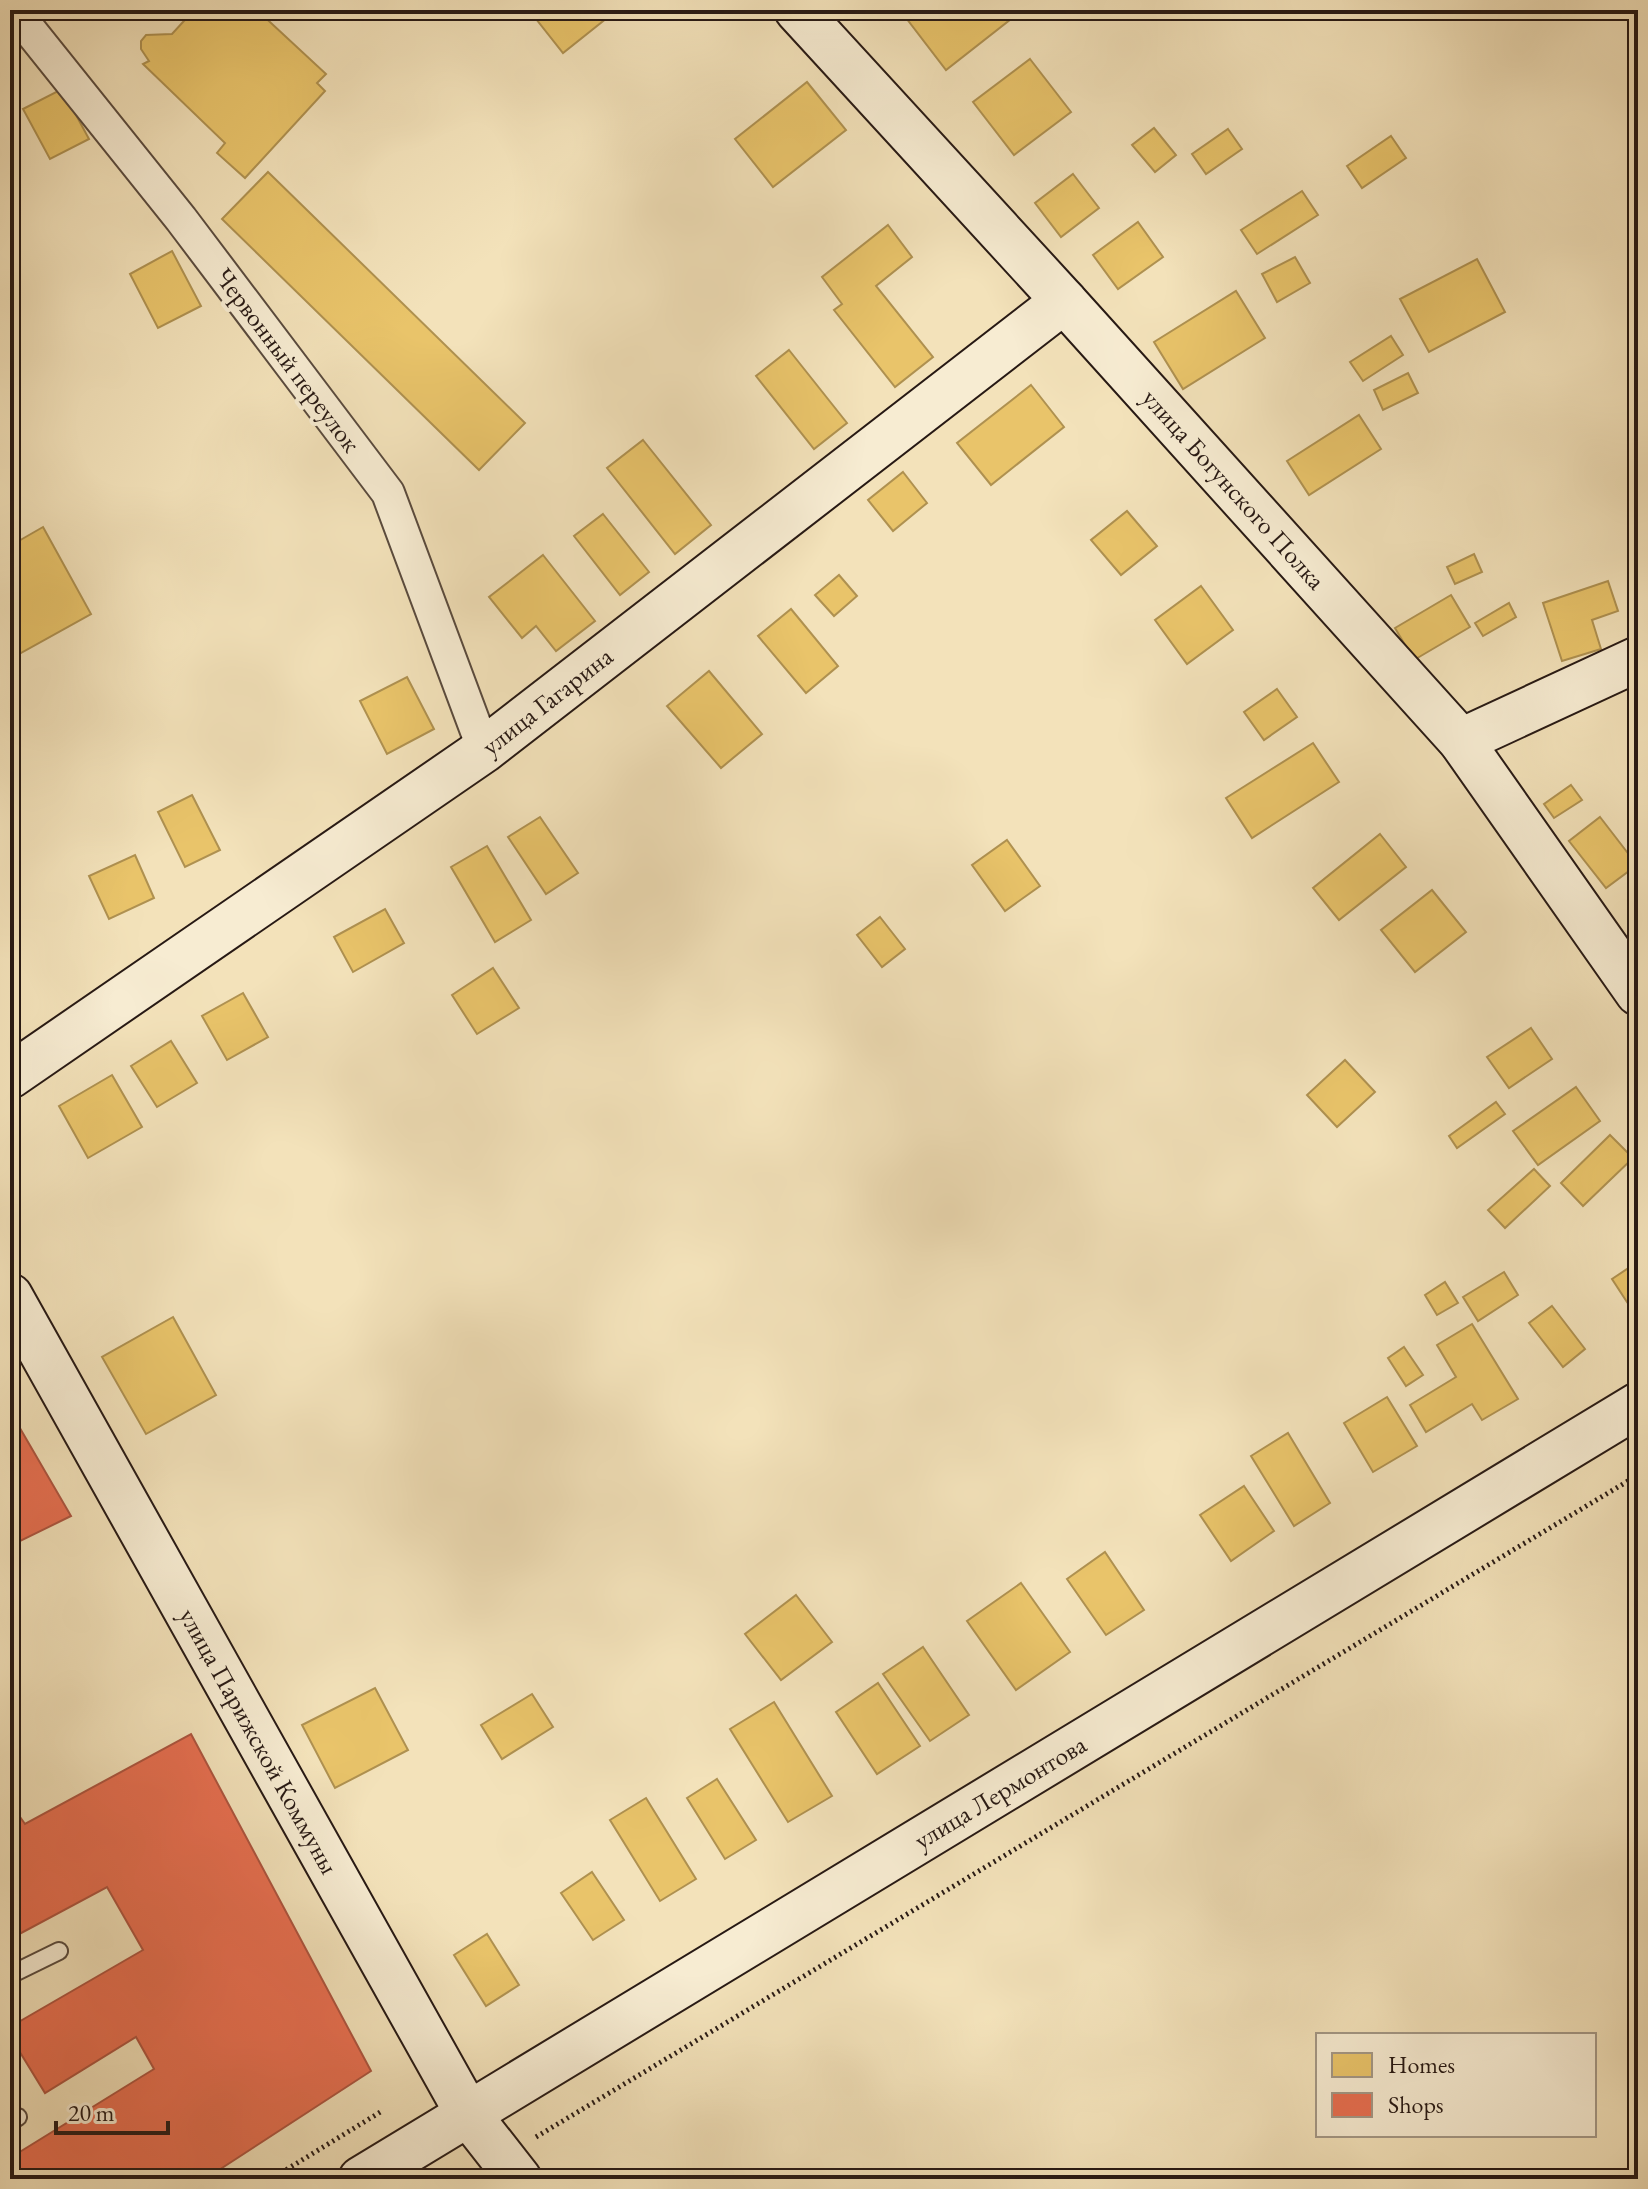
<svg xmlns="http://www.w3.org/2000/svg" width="1648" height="2189" font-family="'EB Garamond',serif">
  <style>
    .homes { fill: #e9c46a; stroke: #af9150; stroke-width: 2 }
    .shops { fill: #e76f51; stroke: #ad553f; stroke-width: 2 }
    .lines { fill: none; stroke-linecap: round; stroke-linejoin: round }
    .lane-casing { stroke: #5a4b3e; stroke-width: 20 }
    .street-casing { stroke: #5a4b3e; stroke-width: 36 }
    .secondary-casing { stroke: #271914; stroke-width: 48 }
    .path { stroke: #271914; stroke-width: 5; stroke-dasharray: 2 4; stroke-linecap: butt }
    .lane { stroke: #f7ecd2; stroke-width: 16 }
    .street { stroke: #f7ecd2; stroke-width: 32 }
    .secondary { stroke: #f7ecd2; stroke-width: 44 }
    .labels { text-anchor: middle; stroke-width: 8; stroke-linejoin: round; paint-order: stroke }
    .street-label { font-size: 26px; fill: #271914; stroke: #f7ecd2 }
  </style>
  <rect width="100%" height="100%" fill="#f3e2ba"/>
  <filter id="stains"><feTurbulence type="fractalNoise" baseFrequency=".0025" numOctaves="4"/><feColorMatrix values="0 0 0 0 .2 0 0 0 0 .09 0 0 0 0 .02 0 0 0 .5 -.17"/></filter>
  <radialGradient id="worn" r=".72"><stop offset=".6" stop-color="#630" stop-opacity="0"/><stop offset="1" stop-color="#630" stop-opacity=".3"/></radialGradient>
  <g class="homes">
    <path d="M194 10H257L326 74 317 83 325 91 245 178 217 153 225 143 143 64 149 61 141 49V41L146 35 172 34Z"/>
    <path d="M529 10H617L563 53Z"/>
    <path d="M900 10H1004L1011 19 946 70Z"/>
    <path d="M1030 59 1071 112 1014 155 973 102Z"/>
    <path d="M807 82 846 130 773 187 735 139Z"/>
    <path d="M62 89 89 139 50 159 23 109Z"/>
    <path d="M1154 128 1176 155 1155 172 1132 145Z"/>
    <path d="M1228 129 1242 149 1206 174 1192 154Z"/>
    <path d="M1391 136 1406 158 1362 188 1347 166Z"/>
    <path d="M268 172 525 423 479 470 222 219Z"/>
    <path d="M1073 174 1099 208 1061 237 1035 203Z"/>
    <path d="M1302 191 1318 215 1257 254 1241 230Z"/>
    <path d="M1138 222 1163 257 1118 289 1093 255Z"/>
    <path d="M888 225 912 257 876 286 933 357 895 387 834 310 842 304 822 277Z"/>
    <path d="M172 251 201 306 158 328 130 274Z"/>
    <path d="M1295 257 1310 283 1277 302 1262 274Z"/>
    <path d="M1477 259 1505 312 1429 352 1400 299Z"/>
    <path d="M1236 291 1265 338 1183 389 1154 342Z"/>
    <path d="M1391 336 1403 355 1363 381 1350 362Z"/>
    <path d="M789 350 847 423 814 449 756 376Z"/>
    <path d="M1408 373 1418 393 1383 410 1374 390Z"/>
    <path d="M1031 385 1064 427 991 485 957 443Z"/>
    <path d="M1359 415 1381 449 1309 495 1287 461Z"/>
    <path d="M643 440 711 525 675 554 607 468Z"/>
    <path d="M903 472 927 503 893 531 868 500Z"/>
    <path d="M1127 511 1157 546 1121 575 1091 540Z"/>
    <path d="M603 514 649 572 620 595 574 536Z"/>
    <path d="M43 527 91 614 10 659V546Z"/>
    <path d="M1474 554 1482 572 1455 584 1447 567Z"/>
    <path d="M543 555 595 621 556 651 536 626 522 638 489 597Z"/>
    <path d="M839 575 857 596 834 616 815 595Z"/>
    <path d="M1608 581 1618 611 1592 620 1601 649 1562 661 1543 603Z"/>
    <path d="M1201 586 1233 630 1187 664 1155 620Z"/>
    <path d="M1451 595 1470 627 1414 660 1395 628Z"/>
    <path d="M1509 603 1516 617 1483 636 1475 623Z"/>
    <path d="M791 609 838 666 806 693 758 636Z"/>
    <path d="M709 671 762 734 721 768 667 706Z"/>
    <path d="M407 677 434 729 387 754 360 701Z"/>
    <path d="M1277 689 1297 717 1264 740 1244 712Z"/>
    <path d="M1313 743 1339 782 1252 838 1226 798Z"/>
    <path d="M1571 785 1582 800 1554 818 1544 804Z"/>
    <path d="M192 795 220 850 185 867 158 812Z"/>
    <path d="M540 817 578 873 546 894 508 837Z"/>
    <path d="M1600 817 1637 865 1606 888 1569 841Z"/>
    <path d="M1380 834 1406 867 1339 920 1313 888Z"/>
    <path d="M1007 840 1040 886 1005 911 972 865Z"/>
    <path d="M487 846 531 920 495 942 451 867Z"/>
    <path d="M135 855 154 898 109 919 89 876Z"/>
    <path d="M1432 890 1466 932 1415 972 1381 930Z"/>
    <path d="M385 909 404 943 353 972 334 937Z"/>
    <path d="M880 917 905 949 882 967 857 935Z"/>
    <path d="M493 968 519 1008 477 1034 452 995Z"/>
    <path d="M243 993 268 1037 227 1060 202 1016Z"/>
    <path d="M1531 1028 1552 1059 1509 1088 1487 1057Z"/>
    <path d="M171 1041 197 1083 157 1107 131 1066Z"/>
    <path d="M1345 1060 1375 1092 1337 1127 1307 1095Z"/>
    <path d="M112 1075 142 1127 88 1158 59 1106Z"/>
    <path d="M1576 1087 1600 1121 1538 1165 1513 1131Z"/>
    <path d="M1496 1102 1505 1114 1457 1148 1449 1136Z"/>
    <path d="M1610 1135 1633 1158 1583 1206 1561 1183Z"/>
    <path d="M1534 1169 1550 1186 1505 1228 1488 1210Z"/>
    <path d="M1633 1265 1638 1273V1319L1612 1279Z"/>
    <path d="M1504 1272 1518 1295 1478 1321 1463 1297Z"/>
    <path d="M1445 1282 1458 1303 1437 1315 1425 1295Z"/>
    <path d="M1552 1306 1585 1349 1563 1367 1529 1323Z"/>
    <path d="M173 1317 216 1395 146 1434 102 1357Z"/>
    <path d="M1472 1324 1518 1399 1482 1420 1472 1404 1426 1432 1410 1405 1456 1377 1437 1345Z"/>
    <path d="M1404 1347 1423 1375 1406 1386 1388 1358Z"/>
    <path d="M1387 1397 1417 1446 1373 1472 1344 1423Z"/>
    <path d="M1288 1433 1330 1503 1294 1526 1251 1456Z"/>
    <path d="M1244 1486 1274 1531 1231 1561 1200 1515Z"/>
    <path d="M1105 1552 1144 1610 1106 1635 1067 1579Z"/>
    <path d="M1021 1583 1070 1652 1016 1690 967 1621Z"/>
    <path d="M796 1595 832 1642 781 1680 745 1634Z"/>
    <path d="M923 1647 969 1715 930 1741 883 1674Z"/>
    <path d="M878 1683 920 1746 877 1774 836 1712Z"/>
    <path d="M375 1688 408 1750 335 1788 302 1725Z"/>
    <path d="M532 1694 553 1727 502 1759 481 1725Z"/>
    <path d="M774 1702 832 1796 788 1822 730 1729Z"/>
    <path d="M717 1779 756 1840 725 1859 687 1798Z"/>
    <path d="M646 1798 696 1879 660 1901 610 1820Z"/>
    <path d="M592 1872 624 1920 593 1940 561 1893Z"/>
    <path d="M487 1934 519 1985 486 2006 454 1955Z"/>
  </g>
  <g class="shops">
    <path d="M10 1411 71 1516 10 1546Z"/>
    <path d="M191 1734 371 2071 205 2179H10V2158L154 2069 136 2037 45 2093 10 2036V2027L143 1950 107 1887 10 1939V1809L13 1807 25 1824Z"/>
  </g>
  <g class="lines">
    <defs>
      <g id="lane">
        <path d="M10 1975 59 1951"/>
        <path d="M10 2122 18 2117"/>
      </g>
      <path id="street" d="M16 13 181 219 388 493 484 750"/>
      <g id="secondary">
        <path d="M797 10 1064 301 1461 741 1638 993"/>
        <path d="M10 16 20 10"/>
        <path d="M1461 741 1638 659"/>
        <path d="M10 1076 484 750 1064 301"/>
        <path d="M10 1296 468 2114 519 2179"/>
        <path d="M361 2179 1638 1405"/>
      </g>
    </defs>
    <use href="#lane" class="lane-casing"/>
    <use href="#street" class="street-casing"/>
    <use href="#secondary" class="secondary-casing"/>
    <g class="path">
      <path d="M536 2137 1638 1475"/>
      <path d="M271 2179 382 2111"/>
    </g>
    <use href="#lane" class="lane"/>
    <use href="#street" class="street"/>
    <use href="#secondary" class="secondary"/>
  </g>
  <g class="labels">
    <g class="street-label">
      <text transform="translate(288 360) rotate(53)" y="9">Червонный переулок</text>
      <text transform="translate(1234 489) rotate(48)" y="9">улица Богунского Полка</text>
      <text transform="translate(547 701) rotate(-38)" y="9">улица Гагарина</text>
      <text transform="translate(259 1741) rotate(61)" y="9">улица Парижской Коммуны</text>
      <text transform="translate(1000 1792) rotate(-31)" y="9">улица Лермонтова</text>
    </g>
  </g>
  <rect width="1648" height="2189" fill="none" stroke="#f3e2ba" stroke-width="40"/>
  <rect x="12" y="12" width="1624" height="2165" fill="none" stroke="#271914" stroke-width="4"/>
  <rect x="20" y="20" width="1608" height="2149" fill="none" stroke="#271914" stroke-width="2"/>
  <rect x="1316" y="2033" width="280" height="104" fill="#f7ecd2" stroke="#a49886" stroke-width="2"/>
  <rect x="1332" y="2053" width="40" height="24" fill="#e9c46a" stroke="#a49886" stroke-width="2"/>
  <text x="1388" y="2073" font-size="24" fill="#271914">Homes</text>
  <rect x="1332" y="2093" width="40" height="24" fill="#e76f51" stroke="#a49886" stroke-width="2"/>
  <text x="1388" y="2113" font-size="24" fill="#271914">Shops</text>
  <path d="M56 2121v12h112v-12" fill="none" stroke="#271914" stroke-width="4"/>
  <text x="68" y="2121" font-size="24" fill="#271914" stroke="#f7ecd2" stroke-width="6" paint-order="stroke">20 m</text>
  <rect width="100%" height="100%" filter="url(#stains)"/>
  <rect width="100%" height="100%" fill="url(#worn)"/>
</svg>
